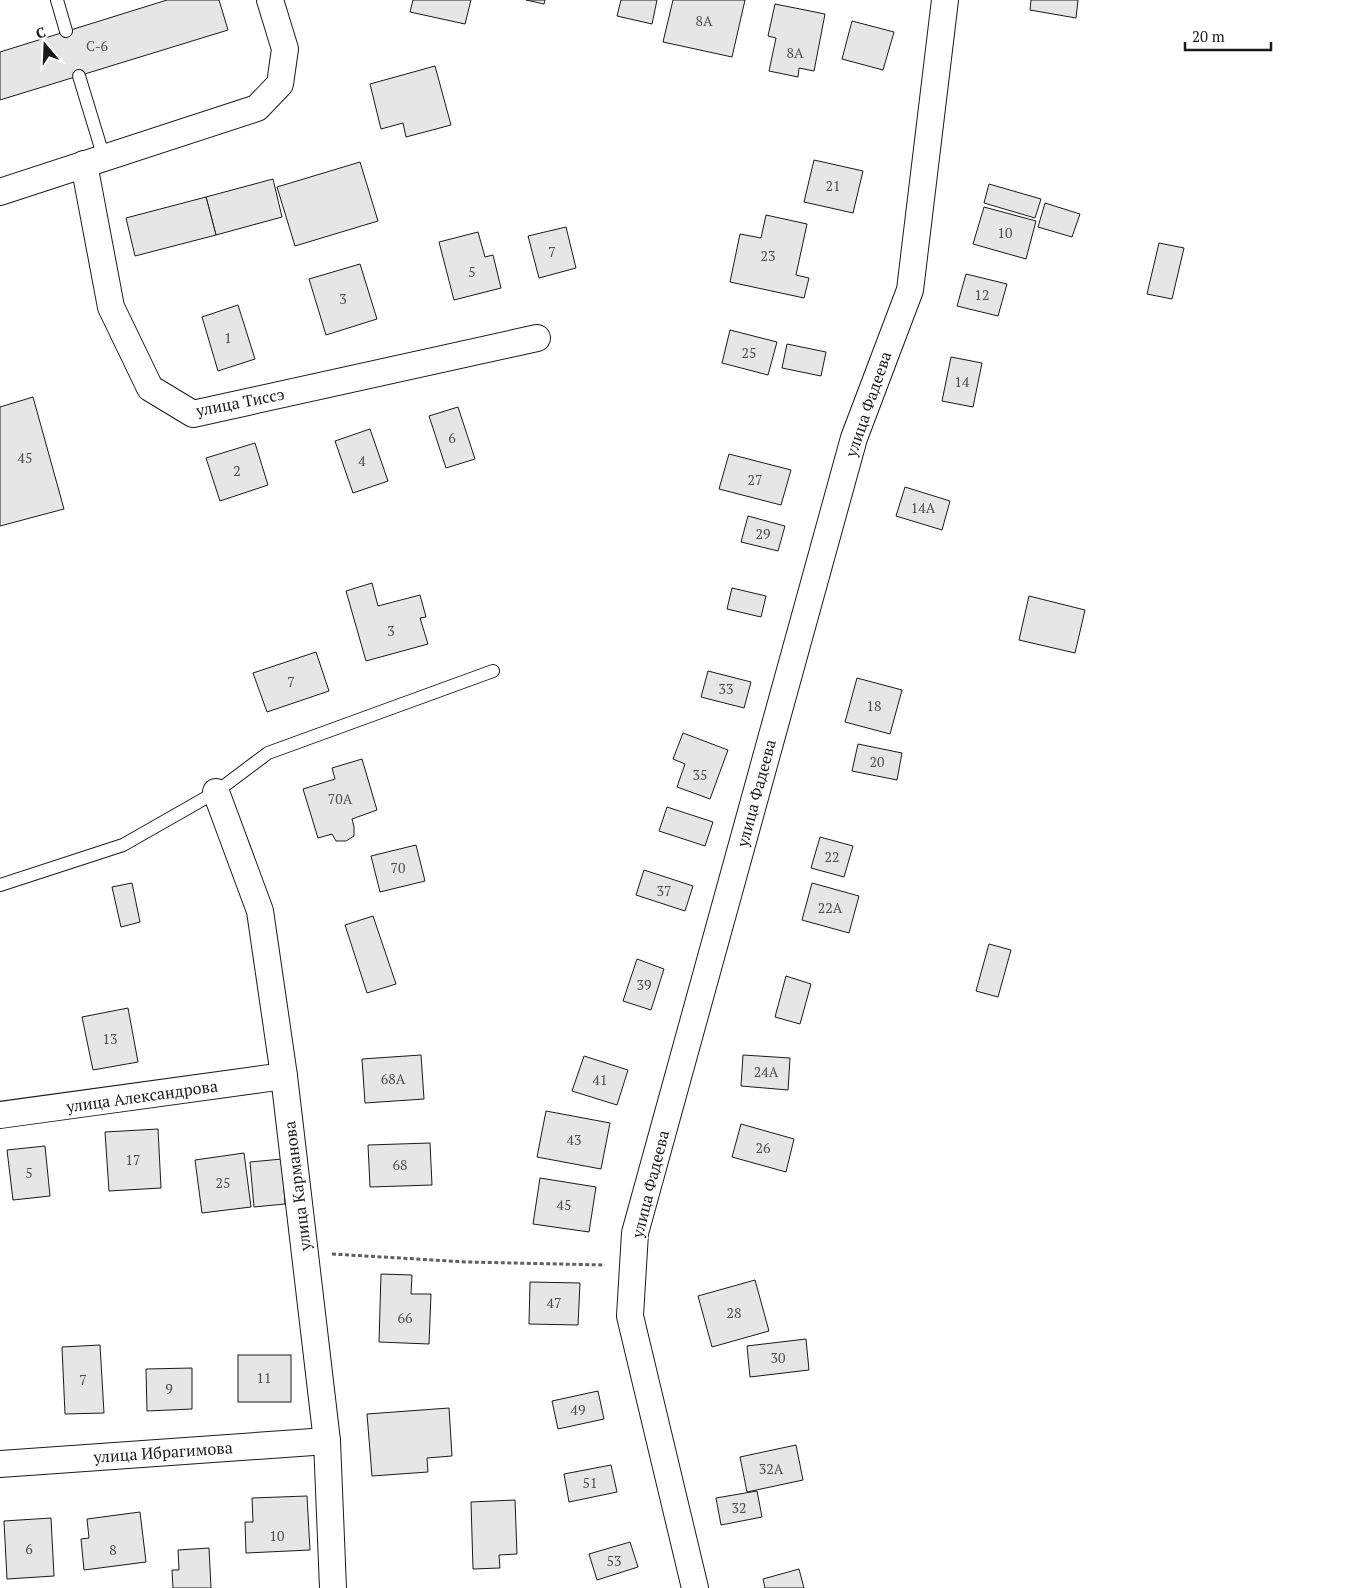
<svg xmlns="http://www.w3.org/2000/svg" width="1365" height="1588" font-family="'PT Serif',serif">
  <style>
    .building { fill: #e6e6e6; stroke: #1a1a1a }
    .lines { fill: none; stroke-linecap: round; stroke-linejoin: round }
    .service-casing { stroke: #1a1a1a; stroke-width: 14 }
    .minor-casing { stroke: #1a1a1a; stroke-width: 28 }
    .path { stroke: #5f5f5f; stroke-width: 3; stroke-dasharray: 4 2.5; stroke-linecap: butt }
    .service { stroke: #fff; stroke-width: 12 }
    .minor { stroke: #fff; stroke-width: 26 }
    .labels { text-anchor: middle; stroke-width: 4; stroke-linejoin: round; paint-order: stroke }
    .number-label { font-size: 14px; fill: #4d4d4d }
    .street-label { font-size: 16px; fill: #1a1a1a; stroke: #fff }
  </style>
  <rect width="100%" height="100%" fill="#fff"/>
  <g class="building">
    <path d="M167 0H219L228 30 0 100V52Z"/>
    <path d="M413 0H471L465 24 410 12Z"/>
    <path d="M526 0H545L544 4Z"/>
    <path d="M621 0H657L652 24 617 16Z"/>
    <path d="M673 0H745L732 57 663 42Z"/>
    <path d="M1031 0H1078L1076 18 1030 10Z"/>
    <path d="M775 4 825 14 814 71 799 68 798 77 769 71 776 38 768 36Z"/>
    <path d="M852 21 894 32 883 70 842 59Z"/>
    <path d="M435 66 451 125 406 137 403 123 381 129 370 84Z"/>
    <path d="M814 160 863 171 853 213 804 202Z"/>
    <path d="M360 162 378 221 295 246 277 187Z"/>
    <path d="M273 179 282 217 216 235 206 197Z"/>
    <path d="M989 184 1041 199 1035 218 984 203Z"/>
    <path d="M206 197 216 235 135 256 126 218Z"/>
    <path d="M1045 203 1080 214 1072 237 1038 227Z"/>
    <path d="M984 207 1036 221 1026 259 973 244Z"/>
    <path d="M766 215 807 224 796 275 809 278 804 298 730 282 740 234 761 238Z"/>
    <path d="M566 227 576 268 539 278 528 236Z"/>
    <path d="M478 232 485 257 493 255 501 288 454 300 439 242Z"/>
    <path d="M1159 243 1184 248 1172 299 1147 294Z"/>
    <path d="M360 264 377 319 326 335 309 279Z"/>
    <path d="M966 274 1007 284 998 316 957 306Z"/>
    <path d="M238 305 255 359 218 371 202 317Z"/>
    <path d="M730 330 777 342 768 375 722 363Z"/>
    <path d="M787 344 826 352 821 376 782 368Z"/>
    <path d="M951 357 982 363 973 407 942 401Z"/>
    <path d="M33 397 64 509 0 526V407Z"/>
    <path d="M458 407 475 459 446 468 429 416Z"/>
    <path d="M370 429 388 481 353 493 335 441Z"/>
    <path d="M255 443 268 485 220 501 206 458Z"/>
    <path d="M729 454 791 470 781 505 719 489Z"/>
    <path d="M905 487 950 501 942 530 896 516Z"/>
    <path d="M748 516 785 526 778 551 741 542Z"/>
    <path d="M372 583 378 606 420 595 426 617 420 618 428 644 366 661 346 591Z"/>
    <path d="M732 588 766 596 761 617 727 609Z"/>
    <path d="M1029 596 1085 610 1075 653 1019 640Z"/>
    <path d="M316 652 329 691 267 712 253 673Z"/>
    <path d="M708 671 751 682 744 708 701 697Z"/>
    <path d="M857 678 902 690 890 734 845 722Z"/>
    <path d="M683 733 728 750 710 799 677 787 685 764 673 759Z"/>
    <path d="M858 744 902 753 897 780 852 771Z"/>
    <path d="M362 759 377 810 352 819 354 827V836L346 841H336L332 834 318 838 303 789 335 779 332 768Z"/>
    <path d="M667 807 713 822 705 846 659 831Z"/>
    <path d="M820 837 853 846 844 877 811 868Z"/>
    <path d="M416 845 425 881 380 892 371 856Z"/>
    <path d="M644 870 693 886 685 911 636 895Z"/>
    <path d="M132 883 140 922 121 927 112 887Z"/>
    <path d="M812 883 859 896 849 933 802 920Z"/>
    <path d="M373 916 396 984 367 993 345 925Z"/>
    <path d="M989 944 1011 950 998 997 976 991Z"/>
    <path d="M637 959 664 969 651 1010 623 1001Z"/>
    <path d="M786 976 811 984 800 1024 775 1017Z"/>
    <path d="M128 1008 138 1062 93 1070 82 1017Z"/>
    <path d="M421 1055 424 1099 365 1103 362 1059Z"/>
    <path d="M743 1055 790 1058 788 1090 741 1086Z"/>
    <path d="M584 1056 628 1070 617 1105 572 1091Z"/>
    <path d="M546 1111 610 1123 601 1169 537 1157Z"/>
    <path d="M741 1124 794 1139 786 1172 732 1157Z"/>
    <path d="M158 1129 161 1188 109 1191 105 1132Z"/>
    <path d="M430 1143 432 1185 370 1187 368 1145Z"/>
    <path d="M45 1146 50 1196 13 1200 7 1150Z"/>
    <path d="M244 1153 251 1207 202 1213 195 1160Z"/>
    <path d="M282 1159 285 1204 254 1207 250 1162Z"/>
    <path d="M540 1178 596 1187 589 1232 533 1224Z"/>
    <path d="M381 1274 412 1275 411 1294H431L429 1344 379 1342Z"/>
    <path d="M755 1280 769 1331 712 1347 698 1296Z"/>
    <path d="M530 1282 580 1283 578 1325 529 1324Z"/>
    <path d="M806 1339 809 1370 750 1377 747 1346Z"/>
    <path d="M100 1345 104 1413 65 1414 62 1347Z"/>
    <rect x="238" y="1355" width="53" height="47"/>
    <path d="M192 1368V1409L147 1411 146 1369Z"/>
    <path d="M598 1391 604 1419 558 1429 552 1401Z"/>
    <path d="M449 1408 452 1456 427 1458 428 1472 372 1476 367 1414Z"/>
    <path d="M796 1445 803 1480 747 1492 740 1457Z"/>
    <path d="M611 1465 617 1492 569 1502 564 1474Z"/>
    <path d="M757 1491 762 1517 721 1525 716 1498Z"/>
    <path d="M307 1496 310 1550 246 1553 245 1522H253L252 1498Z"/>
    <path d="M515 1500 517 1554 499 1555 500 1568 473 1569 471 1502Z"/>
    <path d="M140 1512 146 1562 84 1570 81 1539 89 1538 87 1519Z"/>
    <path d="M51 1518 54 1576 7 1579 4 1521Z"/>
    <path d="M630 1542 638 1567 597 1580 589 1554Z"/>
    <path d="M209 1548 211 1588H173L172 1570H179L178 1550Z"/>
    <path d="M799 1569 804 1588H765L763 1579Z"/>
  </g>
  <g class="lines">
    <defs>
      <g id="service">
        <path d="M57 0 66 31"/>
        <path d="M79 76 104 158"/>
        <path d="M0 885 123 845 216 792 268 753 493 671"/>
      </g>
      <g id="minor">
        <path d="M84 164 111 307 150 388 193 414 537 338"/>
        <path d="M0 192 257 108 280 84 285 49 270 0"/>
        <path d="M216 792 260 911 284 1076 327 1441 333 1588"/>
        <path d="M0 1115 284 1076"/>
        <path d="M0 1464 327 1441"/>
        <path d="M695 1588 630 1316 635 1233 854 438 910 290 945 0"/>
      </g>
    </defs>
    <use href="#service" class="service-casing"/>
    <use href="#minor" class="minor-casing"/>
    <path class="path" d="M332 1254 467 1262 605 1265"/>
    <use href="#service" class="service"/>
    <use href="#minor" class="minor"/>
  </g>
  <g class="labels">
    <g class="number-label">
      <text x="704" y="26">8А</text>
      <text x="97" y="51">С-6</text>
      <text x="795" y="58">8А</text>
      <text x="833" y="191">21</text>
      <text x="1005" y="238">10</text>
      <text x="552" y="257">7</text>
      <text x="768" y="261">23</text>
      <text x="472" y="277">5</text>
      <text x="982" y="300">12</text>
      <text x="343" y="304">3</text>
      <text x="228" y="343">1</text>
      <text x="749" y="358">25</text>
      <text x="962" y="387">14</text>
      <text x="452" y="443">6</text>
      <text x="25" y="463">45</text>
      <text x="362" y="466">4</text>
      <text x="237" y="476">2</text>
      <text x="755" y="485">27</text>
      <text x="923" y="513">14А</text>
      <text x="763" y="539">29</text>
      <text x="391" y="636">3</text>
      <text x="291" y="687">7</text>
      <text x="726" y="694">33</text>
      <text x="874" y="711">18</text>
      <text x="877" y="767">20</text>
      <text x="700" y="780">35</text>
      <text x="340" y="804">70А</text>
      <text x="832" y="862">22</text>
      <text x="398" y="873">70</text>
      <text x="664" y="896">37</text>
      <text x="830" y="913">22А</text>
      <text x="644" y="990">39</text>
      <text x="110" y="1044">13</text>
      <text x="766" y="1077">24А</text>
      <text x="393" y="1084">68А</text>
      <text x="600" y="1085">41</text>
      <text x="574" y="1145">43</text>
      <text x="763" y="1153">26</text>
      <text x="133" y="1165">17</text>
      <text x="400" y="1170">68</text>
      <text x="29" y="1178">5</text>
      <text x="223" y="1188">25</text>
      <text x="564" y="1210">45</text>
      <text x="554" y="1308">47</text>
      <text x="734" y="1318">28</text>
      <text x="405" y="1323">66</text>
      <text x="778" y="1363">30</text>
      <text x="264" y="1383">11</text>
      <text x="83" y="1385">7</text>
      <text x="169" y="1394">9</text>
      <text x="578" y="1415">49</text>
      <text x="771" y="1474">32А</text>
      <text x="590" y="1488">51</text>
      <text x="739" y="1513">32</text>
      <text x="277" y="1541">10</text>
      <text x="29" y="1554">6</text>
      <text x="113" y="1555">8</text>
      <text x="614" y="1566">53</text>
    </g>
    <g class="street-label">
      <text transform="translate(240 402) rotate(-11)" y="6">улица Тиссэ</text>
      <text transform="translate(868 404) rotate(-71)" y="6">улица Фадеева</text>
      <text transform="translate(756 793) rotate(-75)" y="6">улица Фадеева</text>
      <text transform="translate(142 1096) rotate(-8)" y="6">улица Александрова</text>
      <text transform="translate(650 1184) rotate(-76)" y="6">улица Фадеева</text>
      <text transform="translate(297 1186) rotate(-97)" y="6">улица Карманова</text>
      <text transform="translate(163 1452) rotate(-4)" y="6">улица Ибрагимова</text>
    </g>
  </g>
  <g transform="translate(45 45) rotate(341)" stroke="#ffffff" stroke-width="4" paint-order="stroke">
  <path d="M0-4L9 19L0 12L-9 19Z" fill="#1a1a1a"/>
  <text y="-8" font-size="14" font-weight="bold" text-anchor="middle" fill="#1a1a1a">С</text>
  </g>
  <path d="M1185 42v8h86v-8" fill="none" stroke="#1a1a1a" stroke-width="2.5"/>
  <text x="1192" y="42" font-size="15" fill="#1a1a1a" stroke="#ffffff" stroke-width="4" paint-order="stroke">20 m</text>
</svg>
